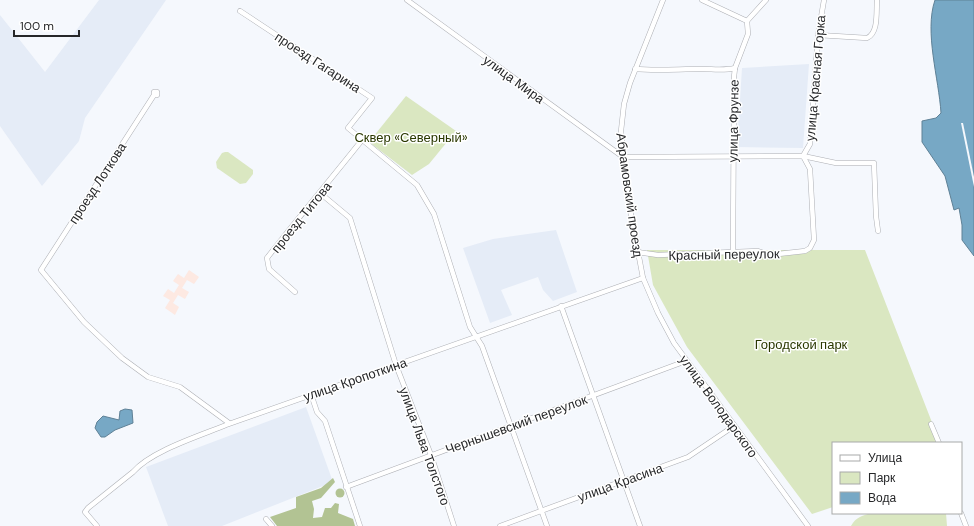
<svg xmlns="http://www.w3.org/2000/svg" width="974" height="526" font-family="'DM Sans',sans-serif">
  <style>
    .built { fill: #e5ecf7 }
    .education { fill: #fde9e2 }
    .green { fill: #dae7c1 }
    .forest { fill: #b2c393 }
    .water { fill: #77a8c5; stroke: #5f8196 }
    .pier { fill: #f5f8fd }
    .lines { fill: none; stroke-linecap: round; stroke-linejoin: round }
    .minor-casing { stroke: #adafb4; stroke-width: 5.5 }
    .minor { stroke: #fff; stroke-width: 4.5 }
    .labels { text-anchor: middle; stroke-width: 3; stroke-linejoin: round; paint-order: stroke }
    .street-label { font-size: 13px; fill: #262729; stroke: #fff }
    .park-label { font-size: 13px; fill: #2a3800; stroke: #fff }
  </style>
  <rect width="100%" height="100%" fill="#f5f8fd"/>
  <g class="built">
    <path d="M99 0H166L85 118 79 141 42 186 0 126V15L45 72Z"/>
    <path d="M809 64 803 148 737 147 742 68Z"/>
    <path d="M556 230 577 292 553 301 543 290 538 277 501 290 512 315 490 323 463 248 493 239Z"/>
    <path d="M306 407 333 482 222 526H168L146 467Z"/>
  </g>
  <path class="education" d="M189 270 199 277 194 284 187 280 182 288 189 292 185 299 178 295 173 303 179 307 175 315 165 308 170 300 163 296 168 289 174 293 179 285 173 281 178 274 184 278Z"/>
  <g class="green">
    <path d="M406 96 456 131 429 164 412 175 369 142Z"/>
    <path d="M225 152H228L253 170V174L246 183 240 184 217 168 216 162 222 153Z"/>
    <path d="M647 250H865L940 443H833V507L812 514 687 347 653 285Z"/>
    <path d="M871 513H946L947 526H851C856 517 862 516 871 513Z"/>
  </g>
  <g class="forest">
    <path d="M333 478 335 482 321 498 312 501 314 509 313 518 322 517 325 508H331L335 503 339 504 338 513 353 519 355 526H277L270 517 296 508V497L321 488Z"/>
    <circle cx="340" cy="493" r="4.5"/>
  </g>
  <g class="water">
    <path d="M935 0H974V256L962 240V225L959 208 954 210 945 176 922 142V121L936 118 941 113C939 79 924 32 935 0Z"/>
    <path d="M125 409 132 410 133 423 115 430 105 437H101L95 428 97 422 103 416 119 420 120 411Z"/>
  </g>
  <path class="pier" d="M961 123H963L974 177V187Z"/>
  <g class="lines">
    <defs>
      <g id="minor">
        <path d="M407 0 623 157 803 156 836 163H874L876 216 878 231"/>
        <path d="M663 0 630 83 624 104 621 131 628 199 643 278 658 313 674 343 808 526"/>
        <path d="M702 0 747 21"/>
        <path d="M240 11 372 98 348 128 417 185 434 214 470 327 482 346 547 526"/>
        <path d="M818 35 867 38C879 33 876 11 877 0"/>
        <path d="M635 69C657 71 679 69 701 69 713 69 724 71 735 68"/>
        <path d="M154 95V92H157V95H154L41 270 84 322 122 358 148 377 180 387 229 423"/>
        <path d="M320 193 350 218 396 365 431 455 454 526"/>
        <path d="M733 251 734 77 735 68 748 34 747 21 766 0"/>
        <path d="M637 252 658 255 758 251 769 255 805 251 810 248 814 240 810 169 803 156 810 144 818 35 824 0"/>
        <path d="M295 292 269 269 267 258C298 218 331 179 362 140"/>
        <path d="M561 306 640 526"/>
        <path d="M311 394 317 412 325 421 360 526"/>
        <path d="M931 424 939 443"/>
        <path d="M346 487 686 361"/>
        <path d="M961 513 966 526"/>
        <path d="M266 519 272 526"/>
        <path d="M97 526 85 512 88 508 133 472C151 451 199 436 226 425L643 278"/>
        <path d="M500 526 688 457 734 426"/>
      </g>
    </defs>
    <use href="#minor" class="minor-casing"/>
    <use href="#minor" class="minor"/>
  </g>
  <g class="labels">
    <g class="street-label">
      <text transform="translate(318 62) rotate(33)" y="5">проезд Гагарина</text>
      <text transform="translate(815 78) rotate(-85)" y="5">улица Красная Горка</text>
      <text transform="translate(514 79) rotate(36)" y="5">улица Мира</text>
      <text transform="translate(733 121) rotate(-89)" y="5">улица Фрунзе</text>
      <text transform="translate(97 183) rotate(-57)" y="5">проезд Лоткова</text>
      <text transform="translate(630 195) rotate(82)" y="5">Абрамовский проезд</text>
      <text transform="translate(301 217) rotate(-51)" y="5">проезд Титова</text>
      <text transform="translate(724 254) rotate(-1)" y="5">Красный переулок</text>
      <text transform="translate(355 379) rotate(-19)" y="5">улица Кропоткина</text>
      <text transform="translate(719 406) rotate(54)" y="5">улица Володарского</text>
      <text transform="translate(516 424) rotate(-20)" y="5">Чернышевский переулок</text>
      <text transform="translate(425 446) rotate(70)" y="5">улица Льва Толстого</text>
      <text transform="translate(620 482) rotate(-20)" y="5">улица Красина</text>
    </g>
    <g class="park-label">
      <text x="411" y="142">Сквер «Северный»</text>
      <text x="801" y="349">Городской парк</text>
    </g>
  </g>
  <rect x="832" y="442" width="130" height="72" fill="#ffffff" stroke="#a8a9a9"/>
  <rect x="840" y="455" width="20" height="6" fill="#ffffff" stroke="#a8a9a9"/>
  <text x="868" y="462" font-size="12" fill="#262729">Улица</text>
  <rect x="840" y="472" width="20" height="12" fill="#dae7c1" stroke="#a8a9a9"/>
  <text x="868" y="482" font-size="12" fill="#262729">Парк</text>
  <rect x="840" y="492" width="20" height="12" fill="#77a8c5" stroke="#a8a9a9"/>
  <text x="868" y="502" font-size="12" fill="#262729">Вода</text>
  <path d="M14 30v6h65v-6" fill="none" stroke="#262729" stroke-width="2"/>
  <text x="20" y="30" font-size="12" fill="#262729" stroke="#ffffff" stroke-width="3" paint-order="stroke">100 m</text>
</svg>
